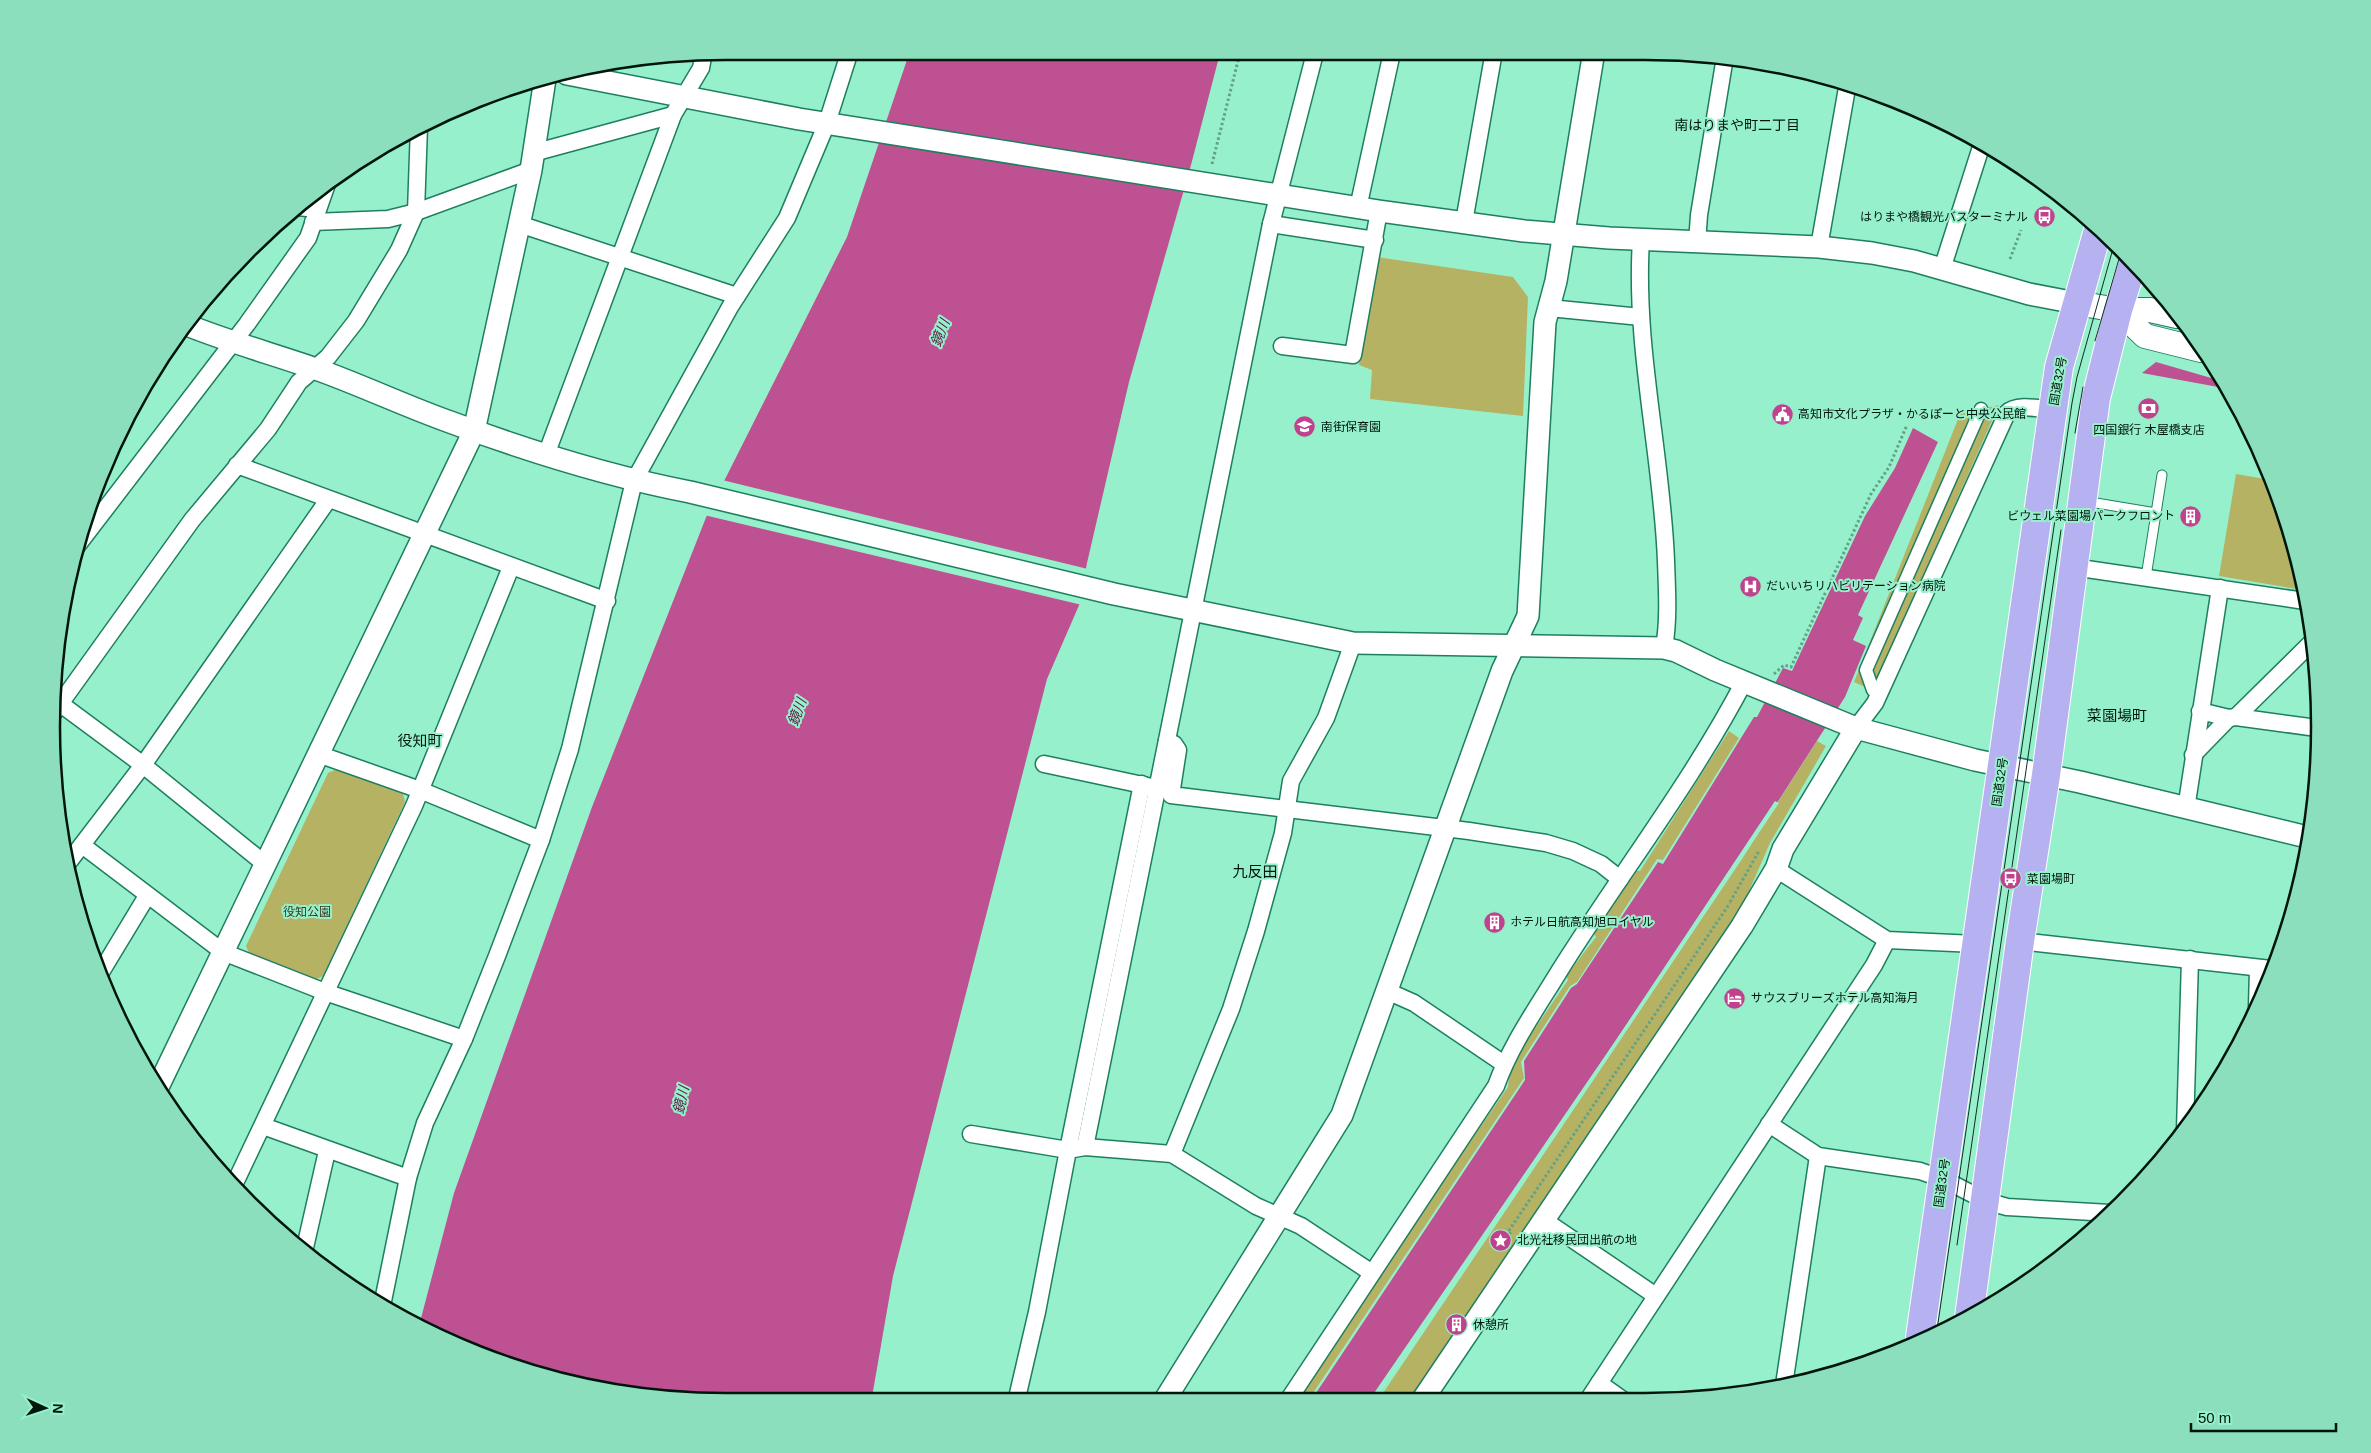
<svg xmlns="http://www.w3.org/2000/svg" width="2371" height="1453" font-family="Helvetica,'Noto Sans JP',sans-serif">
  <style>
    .green { fill: #b5b264 }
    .water { fill: #be5191 }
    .pier { fill: #97f0cc }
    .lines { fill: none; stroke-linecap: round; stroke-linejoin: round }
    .service-casing { stroke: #1d7f60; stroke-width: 11 }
    .pedestrian-casing { stroke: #1d7f60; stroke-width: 15 }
    .minor-casing { stroke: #1d7f60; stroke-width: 19 }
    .tertiary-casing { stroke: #1d7f60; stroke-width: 24 }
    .secondary-casing { stroke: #1d7f60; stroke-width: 26 }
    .trunk-casing { stroke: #fff; stroke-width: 30 }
    .path { stroke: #61a288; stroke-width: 3; stroke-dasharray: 2.5 2.5; stroke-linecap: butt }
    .service { stroke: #fff; stroke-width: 9 }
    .pedestrian { stroke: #fff; stroke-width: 12 }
    .minor { stroke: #fff; stroke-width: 16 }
    .tertiary { stroke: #fff; stroke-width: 21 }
    .secondary { stroke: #fff; stroke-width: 24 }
    .trunk { stroke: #b6b2f2; stroke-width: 28 }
    .tram { stroke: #102d21; stroke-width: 1 }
    .labels { text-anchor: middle; stroke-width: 4; stroke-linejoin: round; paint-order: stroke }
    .poi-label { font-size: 12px; fill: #00160d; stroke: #97f0cc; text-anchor: start }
    .street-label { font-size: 12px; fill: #00160d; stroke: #97f0cc }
    .park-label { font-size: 12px; fill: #393821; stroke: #97f0cc }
    .neighbourhood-label { font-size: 14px; fill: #00160d; stroke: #97f0cc }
    .water-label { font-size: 14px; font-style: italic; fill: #5f1944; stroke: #97f0cc }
    .quarter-label { font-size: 15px; fill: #00160d; stroke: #97f0cc }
    .rim { fill: none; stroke: #00160d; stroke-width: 2.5 }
  </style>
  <rect width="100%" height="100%" fill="#97f0cc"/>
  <g class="green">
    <path d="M1377 257 1513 277 1528 297 1523 416 1370 399 1372 370 1359 365Z"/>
    <path d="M1999 405 1872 690 1854 682 1960 414Z"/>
    <path d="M2236 474 2271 480 2284 509 2303 590 2219 576Z"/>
    <path d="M1729 731 1739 738 1663 860 1657 859 1577 982 1570 986 1521 1062 1524 1078 1309 1399H1298L1387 1262 1508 1087 1510 1065 1568 980 1566 976 1596 937 1592 931 1635 871H1640Z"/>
    <path d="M1817 741 1826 746 1770 843 1739 914 1411 1399H1379L1742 859Z"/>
    <path d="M337 769 403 794 405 802 323 976 315 980 250 955 246 946 328 773Z"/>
  </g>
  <g class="water">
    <path d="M908 57H1219L1191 165 1129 382 1087 563 1080 603 1047 679 893 1276 872 1397 639 1396 468 1350 420 1322 454 1193 592 807 707 515 847 237Z"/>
    <path d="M2156 362 2225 382 2229 389 2142 373Z"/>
    <path d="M1913 428 1938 442 1858 615 1863 618 1853 640 1866 646 1845 697 1752 842 1616 1040 1377 1399H1312L1525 1080 1524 1061 1571 988 1577 984 1658 862 1663 864 1754 717H1757L1783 668 1792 671 1865 516 1895 468Z"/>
  </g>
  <g class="pier">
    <path d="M722 480 1088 569 1082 605 704 515Z"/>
    <path d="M1775 801 1779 803 1484 1242 1377 1399H1370L1616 1040Z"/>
  </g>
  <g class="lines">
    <defs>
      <g id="service">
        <path d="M2084 501 2156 513"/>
        <path d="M2146 577 2162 475"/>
      </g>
      <path id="pedestrian" d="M1873 690 1866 670 1981 409"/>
      <g id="minor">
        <path d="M533 153 673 115"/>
        <path d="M298 207 316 209"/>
        <path d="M1358 208 1391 57"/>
        <path d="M313 222 388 219 416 212 531 170"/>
        <path d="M1464 222 1493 57"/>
        <path d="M519 224 737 296"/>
        <path d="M1271 224 1375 240"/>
        <path d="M1641 240C1634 348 1662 454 1666 561 1667 591 1669 619 1664 648"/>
        <path d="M1697 243 1699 215 1725 57"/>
        <path d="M1819 247 1847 88"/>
        <path d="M1942 269 1981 147"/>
        <path d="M1549 308 1641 317"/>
        <path d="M1282 346 1353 355 1379 211"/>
        <path d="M546 455 673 115 701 68 703 57"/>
        <path d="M237 465 607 601"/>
        <path d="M77 546 247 324 308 238 327 184"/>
        <path d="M2073 567 2305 601"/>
        <path d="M54 699 143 765 265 864"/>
        <path d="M2200 711 2229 718 2236 717 2317 728"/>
        <path d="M52 715 192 520 268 429 299 382 328 357 356 321 399 250 416 212 419 126"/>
        <path d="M2236 717 2314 640"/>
        <path d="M1856 728 1875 703 2007 413C2017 403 2040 409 2053 410"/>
        <path d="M1167 741 1174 744 1178 750 1171 795 1469 831 1546 843 1573 851 1601 864 1620 879"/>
        <path d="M318 754 420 790 541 840"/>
        <path d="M2193 755 2229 718"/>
        <path d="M1044 764 1152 787"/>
        <path d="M2186 809 2220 588"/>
        <path d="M82 845 223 952 325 992 464 1039"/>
        <path d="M68 863 143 765 328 500"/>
        <path d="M1776 869 1887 940 1976 944"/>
        <path d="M2020 941 2271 969"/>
        <path d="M101 972 147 896"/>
        <path d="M1387 991 1414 1003 1504 1064"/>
        <path d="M2257 1007 2258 968"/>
        <path d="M1769 1124 1818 1156 1920 1171 1943 1179 1986 1201 2007 1207 2110 1213"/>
        <path d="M263 1126 408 1178"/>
        <path d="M2185 1130 2190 959"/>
        <path d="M971 1134 1068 1150 1142 784"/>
        <path d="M1085 1147 1172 1154 1256 1206 1301 1226 1372 1273"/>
        <path d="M1172 1154 1231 1009 1256 931 1283 833 1291 781 1326 718 1353 643"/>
        <path d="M234 1185 414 806 511 567"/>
        <path d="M1544 1220 1656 1296"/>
        <path d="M304 1252 327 1151"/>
        <path d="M383 1301 408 1178 425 1123 464 1039 497 956 541 840 570 749 634 481 730 307 787 218 827 123 848 57"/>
        <path d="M1599 1383 1623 1400"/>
        <path d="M1784 1385 1818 1156"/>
        <path d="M1017 1398 1037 1312 1068 1150 1085 1147 1271 224 1314 57"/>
        <path d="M1289 1399 1496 1086C1511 1044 1537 1008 1560 970 1620 874 1691 783 1744 682"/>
        <path d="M1588 1400 1874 965 1887 940"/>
      </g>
      <g id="tertiary">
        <path d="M567 74 799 119 1379 211 1524 231 1609 238 1819 247 1872 253 1914 261 2029 294 2076 303"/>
        <path d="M187 325C229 342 273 354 316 369 361 385 405 406 450 422 528 451 608 476 690 492L1114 594 1353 643 1664 648 1676 651 1715 670 1856 728 1975 760 2080 782 2307 837"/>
        <path d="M158 1087 474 431 531 170 545 79"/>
        <path d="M1166 1398 1342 1115 1502 671 1528 616 1545 322 1556 281 1593 57"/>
        <path d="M1423 1399 1742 926 1776 869 1783 849 1856 728"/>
      </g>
      <g id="secondary">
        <path d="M2076 303 2118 310H2150L2177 316"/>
        <path d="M2118 310 2145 336 2201 350"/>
      </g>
      <g id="trunk">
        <path d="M1969 1317 2020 941 2046 775 2096 398 2118 310 2133 263"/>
        <path d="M1920 1337 2059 367 2098 230"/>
      </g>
    </defs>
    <use href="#service" class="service-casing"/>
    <use href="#pedestrian" class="pedestrian-casing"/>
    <use href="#minor" class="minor-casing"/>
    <use href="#tertiary" class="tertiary-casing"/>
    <use href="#secondary" class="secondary-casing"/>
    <use href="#trunk" class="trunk-casing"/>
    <g class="path">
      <path d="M1212 164 1239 57"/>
      <path d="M2010 259 2021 230"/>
      <path d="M1774 674 1784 665 1791 667 1871 494 1889 467 1907 425"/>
      <path d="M1730 902 1759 851"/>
      <path d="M1511 1234 1508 1232 1730 903"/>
      <path d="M1398 1399 1403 1393"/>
    </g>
    <use href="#service" class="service"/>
    <use href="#pedestrian" class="pedestrian"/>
    <use href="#minor" class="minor"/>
    <use href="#tertiary" class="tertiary"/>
    <use href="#secondary" class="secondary"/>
    <use href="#trunk" class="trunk"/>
    <g class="tram">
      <path d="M2095 341 2121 252"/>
      <path d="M2075 433 2083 387"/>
      <path d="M1957 1245 2061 530"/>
      <path d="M1937 1330 2072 403 2077 377 2114 245"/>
    </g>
  </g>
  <defs>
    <symbol id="bus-disc" viewBox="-11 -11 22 22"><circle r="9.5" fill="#c0418e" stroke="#97f0cc"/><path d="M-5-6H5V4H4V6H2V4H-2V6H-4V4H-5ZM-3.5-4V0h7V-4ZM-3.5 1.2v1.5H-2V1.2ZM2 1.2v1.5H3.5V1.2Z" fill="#fff"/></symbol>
    <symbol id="bank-disc" viewBox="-11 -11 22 22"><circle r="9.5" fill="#c0418e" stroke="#97f0cc"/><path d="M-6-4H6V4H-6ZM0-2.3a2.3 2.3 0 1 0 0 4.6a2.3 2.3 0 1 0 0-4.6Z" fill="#fff"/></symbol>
    <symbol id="civic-disc" viewBox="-11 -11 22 22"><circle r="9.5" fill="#c0418e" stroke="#97f0cc"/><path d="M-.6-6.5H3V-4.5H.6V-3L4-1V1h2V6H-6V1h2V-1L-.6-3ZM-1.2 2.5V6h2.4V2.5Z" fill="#fff"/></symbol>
    <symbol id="school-disc" viewBox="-11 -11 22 22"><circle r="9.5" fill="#c0418e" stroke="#97f0cc"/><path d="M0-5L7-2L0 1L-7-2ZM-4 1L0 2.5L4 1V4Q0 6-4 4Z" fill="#fff"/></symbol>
    <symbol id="building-disc" viewBox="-11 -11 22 22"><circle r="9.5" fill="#c0418e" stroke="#97f0cc"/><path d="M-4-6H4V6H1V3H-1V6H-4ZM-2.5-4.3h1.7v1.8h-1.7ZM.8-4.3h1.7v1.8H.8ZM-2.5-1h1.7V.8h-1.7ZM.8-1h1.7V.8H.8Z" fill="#fff"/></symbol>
    <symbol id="hospital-disc" viewBox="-11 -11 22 22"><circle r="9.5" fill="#c0418e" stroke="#97f0cc"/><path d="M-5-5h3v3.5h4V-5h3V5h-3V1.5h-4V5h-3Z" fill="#fff"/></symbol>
    <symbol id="hotel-disc" viewBox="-11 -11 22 22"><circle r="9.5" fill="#c0418e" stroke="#97f0cc"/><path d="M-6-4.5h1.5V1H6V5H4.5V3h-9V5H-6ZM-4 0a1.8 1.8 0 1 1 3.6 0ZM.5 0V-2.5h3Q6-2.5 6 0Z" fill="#fff"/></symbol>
    <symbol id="sight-disc" viewBox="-11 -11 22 22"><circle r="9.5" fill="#c0418e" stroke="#97f0cc"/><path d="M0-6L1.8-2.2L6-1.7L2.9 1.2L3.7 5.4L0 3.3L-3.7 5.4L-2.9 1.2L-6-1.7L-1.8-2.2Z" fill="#fff"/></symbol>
  </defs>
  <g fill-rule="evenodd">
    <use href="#bus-disc" x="2032" y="204" width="25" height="25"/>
    <use href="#bank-disc" x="2136" y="396" width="25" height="25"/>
    <use href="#civic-disc" x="1770" y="402" width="25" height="25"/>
    <use href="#school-disc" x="1292" y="414" width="25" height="25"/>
    <use href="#building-disc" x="2178" y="504" width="25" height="25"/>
    <use href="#hospital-disc" x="1738" y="574" width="25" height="25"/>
    <use href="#bus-disc" x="1998" y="866" width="25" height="25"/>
    <use href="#building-disc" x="1482" y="910" width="25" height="25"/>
    <use href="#hotel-disc" x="1722" y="986" width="25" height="25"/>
    <use href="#sight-disc" x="1488" y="1228" width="25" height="25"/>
    <use href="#building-disc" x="1444" y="1312" width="25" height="25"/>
  </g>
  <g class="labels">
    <g class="poi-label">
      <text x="2028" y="221" text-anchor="end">はりまや橋観光バスターミナル</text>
      <text x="1798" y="418">高知市文化プラザ・かるぽーと中央公民館</text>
      <text x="1321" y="431">南街保育園</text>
      <text x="2149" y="434" text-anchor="middle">四国銀行 木屋橋支店</text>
      <text x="2175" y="520" text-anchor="end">ビウェル菜園場パークフロント</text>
      <text x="1766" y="590">だいいちリハビリテーション病院</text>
      <text x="2027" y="883">菜園場町</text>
      <text x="1510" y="926">ホテル日航高知旭ロイヤル</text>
      <text x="1751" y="1002">サウスブリーズホテル高知海月</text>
      <text x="1517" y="1244">北光社移民団出航の地</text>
      <text x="1473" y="1329">休憩所</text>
    </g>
    <g class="street-label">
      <text transform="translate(2058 381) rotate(-80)" y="4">国道32号</text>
      <text transform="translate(2000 782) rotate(-82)" y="4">国道32号</text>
      <text transform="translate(1942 1183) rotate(-82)" y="4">国道32号</text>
    </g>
    <g class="park-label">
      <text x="307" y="916">役知公園</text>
    </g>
    <g class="neighbourhood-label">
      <text x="1737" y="130">南はりまや町二丁目</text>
    </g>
    <g class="water-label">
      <text transform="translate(940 333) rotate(-69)" y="5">鏡川</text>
      <text transform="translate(797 712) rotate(-70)" y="5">鏡川</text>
      <text transform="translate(681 1100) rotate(-77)" y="5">鏡川</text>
    </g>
    <g class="quarter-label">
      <text x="2117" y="721">菜園場町</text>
      <text x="420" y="746">役知町</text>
      <text x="1255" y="877">九反田</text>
    </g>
  </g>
  <path d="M0 0H2371V1453H0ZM726 60H1645A666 666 0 0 1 2311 726V727A666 666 0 0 1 1645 1393H726A666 666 0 0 1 60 727V726A666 666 0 0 1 726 60Z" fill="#8bdfbd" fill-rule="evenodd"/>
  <path class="rim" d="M726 60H1645A666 666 0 0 1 2311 726V727A666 666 0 0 1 1645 1393H726A666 666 0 0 1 60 727V726A666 666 0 0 1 726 60Z"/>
  <g transform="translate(45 1408) rotate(93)" stroke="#97f0cc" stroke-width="4" paint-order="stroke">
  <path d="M0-4L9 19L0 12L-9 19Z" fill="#00160d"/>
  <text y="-8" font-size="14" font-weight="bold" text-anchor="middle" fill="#00160d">N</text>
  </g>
  <path d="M2191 1423v8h145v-8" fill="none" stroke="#00160d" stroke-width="2.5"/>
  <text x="2198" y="1423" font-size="15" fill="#00160d" stroke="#97f0cc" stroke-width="4" paint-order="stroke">50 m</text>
</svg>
